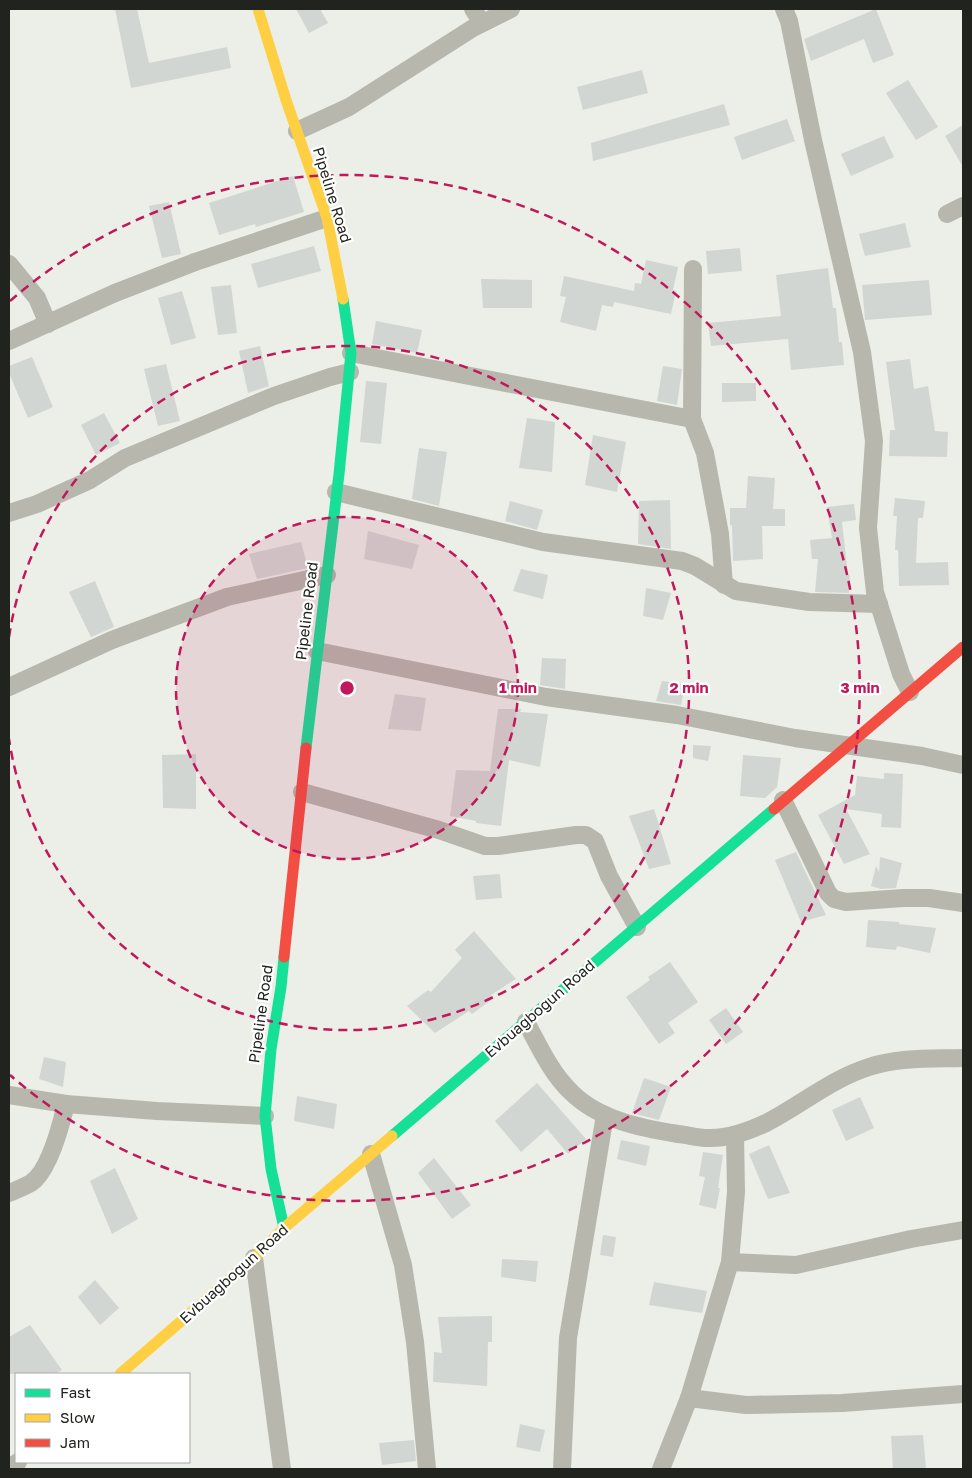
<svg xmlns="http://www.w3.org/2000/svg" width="972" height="1478" font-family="'Golos Text',sans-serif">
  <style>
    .building { fill: #d2d6d2 }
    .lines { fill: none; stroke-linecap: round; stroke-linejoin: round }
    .street { stroke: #b7b7ad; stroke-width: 18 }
    .fast { stroke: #16e098; stroke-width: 11 }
    .slow { stroke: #ffcf43; stroke-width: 11 }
    .jam { stroke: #f24e42; stroke-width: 11 }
    .ring { fill: none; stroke: #c2185b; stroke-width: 2.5; stroke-dasharray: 9 6 }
    .labels { text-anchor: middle; stroke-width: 4.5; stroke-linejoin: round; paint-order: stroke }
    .street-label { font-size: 15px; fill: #20231e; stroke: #fff }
    .centre { fill: #c2185b; stroke: #fff; stroke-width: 2.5 }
    .ring-label { font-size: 15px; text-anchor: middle; font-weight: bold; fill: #c2185b; stroke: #fff; stroke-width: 4.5; stroke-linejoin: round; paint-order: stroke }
  </style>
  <rect width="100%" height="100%" fill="#ebefe8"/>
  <g class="building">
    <path d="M115 9H137L149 63 227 47 231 68 131 88Z"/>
    <path d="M296 9H320L328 23 309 33Z"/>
    <path d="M876 9 894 55 873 63 864 39 811 61 804 39Z"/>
    <path d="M642 70 648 93 583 110 577 87Z"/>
    <path d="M908 80 938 127 916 140 886 93Z"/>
    <path d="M724 104 730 125 593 161 591 143Z"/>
    <path d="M787 119 795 141 742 160 734 137Z"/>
    <path d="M963 125V167L945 136Z"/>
    <path d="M884 136 894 157 851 176 841 154Z"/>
    <path d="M293 176 304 212 256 227 255 224 219 235 209 203Z"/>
    <path d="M169 202 181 254 162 258 149 206Z"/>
    <path d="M905 223 911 247 865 256 859 234Z"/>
    <path d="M314 246 321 271 258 288 251 264Z"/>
    <path d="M740 248 742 271 708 274 706 251Z"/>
    <path d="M646 260 678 267 673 290 676 291 671 314 614 302 613 307 602 305 596 331 560 322 566 297 560 296 564 276 634 291 635 283 641 284Z"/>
    <path d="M828 268 833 308H836L839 342H842L844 365 791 370 788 339 711 346 708 323 781 316 776 275Z"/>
    <path d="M481 279 532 280V308H483Z"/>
    <path d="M929 280 932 315 865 320 862 285Z"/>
    <path d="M231 285 237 333 218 335 211 287Z"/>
    <path d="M182 291 196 338 171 345 158 298Z"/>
    <path d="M376 321 422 330 417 353 372 344Z"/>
    <path d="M260 346 269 386 248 393 239 351Z"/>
    <path d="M32 357 53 407 28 418 9 373V366Z"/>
    <path d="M910 359 914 389 928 386 935 431 948 432 947 457 889 456 890 430H895L886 362Z"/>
    <path d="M166 364 180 421 158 426 144 369Z"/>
    <path d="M663 366 682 369 677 405 657 401Z"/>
    <path d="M366 381 387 383 381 444 360 442Z"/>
    <path d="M722 383H756V401L722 402Z"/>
    <path d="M104 413 120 443 96 455 81 425Z"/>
    <path d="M527 418 555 422 552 472 519 468Z"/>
    <path d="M593 435 626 442 617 492 585 485Z"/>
    <path d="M419 448 447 452 439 506 412 499Z"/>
    <path d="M748 476 775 478 773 509H785V526H762L763 559 733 561 732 525H730V508H746Z"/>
    <path d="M895 498 925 501 923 518H918L916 563 948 562 949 585 899 586 898 550H895L897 516H893Z"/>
    <path d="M670 500 671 549 638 544 639 501Z"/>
    <path d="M510 501 543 510 537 530 505 521Z"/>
    <path d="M854 504 856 520 842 522 848 575H850L849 593 815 592 818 559H812L810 540 832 538 827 507Z"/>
    <path d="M368 531 419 545 412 569 364 559Z"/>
    <path d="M301 542 308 568 257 579 249 554Z"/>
    <path d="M521 569 548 575 543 599 513 591Z"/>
    <path d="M95 581 114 627 91 637 69 592Z"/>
    <path d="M646 588 671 593 663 620 643 616Z"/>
    <path d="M542 658 566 659 565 689 540 685Z"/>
    <path d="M662 681 685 684 681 705 656 701Z"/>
    <path d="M395 694 426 698 421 731 388 729Z"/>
    <path d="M498 709H521L520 712 548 714 540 767 509 760 501 826 476 823V821L450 816 456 770 490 771Z"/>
    <path d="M693 745 711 746 708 761 693 758Z"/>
    <path d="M196 754V809L163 808 162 755Z"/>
    <path d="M743 755 781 758 777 787 765 798 740 796Z"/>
    <path d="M884 773 903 774 901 828 881 827 882 814 846 809 870 854 844 864 818 815 855 795 857 776 884 779Z"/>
    <path d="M654 809 671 864 649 869 629 816Z"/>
    <path d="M796 852 826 915 801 922 775 860Z"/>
    <path d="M880 857 902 863 896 888 881 889 871 886 876 866 879 872Z"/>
    <path d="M500 874 502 898 476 900 473 876Z"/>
    <path d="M868 920 899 922V924L936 928 930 953 897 946 896 950 866 947Z"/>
    <path d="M474 931 516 979 491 995 494 998 472 1014 469 1011 435 1033 407 1006 428 990 431 992 462 958 455 950Z"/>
    <path d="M670 962 698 1002 668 1023 675 1033 659 1044 626 997 650 980 648 977Z"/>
    <path d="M726 1008 743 1032 726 1044 709 1020Z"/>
    <path d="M44 1057 66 1062 63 1087 39 1079Z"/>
    <path d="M644 1078 671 1087 659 1120 632 1113Z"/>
    <path d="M537 1083 586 1139 568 1154 547 1129 521 1152 495 1121Z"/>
    <path d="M297 1096 337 1104 334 1129 294 1121Z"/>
    <path d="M860 1097 874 1128 846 1141 832 1110Z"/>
    <path d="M621 1140 650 1146 646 1166 617 1159Z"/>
    <path d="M769 1145 790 1193 768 1199 749 1154Z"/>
    <path d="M703 1152 723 1155 718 1188H720L716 1209 699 1205 705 1177 699 1176Z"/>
    <path d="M434 1158 471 1205 452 1219 418 1173Z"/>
    <path d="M115 1168 138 1219 112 1234 90 1181Z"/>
    <path d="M603 1235 616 1237 613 1257 600 1255Z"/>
    <path d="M502 1259 538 1261 536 1282 501 1277Z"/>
    <path d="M95 1280 119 1308 100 1325 78 1297Z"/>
    <path d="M654 1282 707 1291 702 1313 649 1305Z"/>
    <path d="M492 1316V1342H488L487 1386 433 1382 434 1352 442 1353 438 1317Z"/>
    <path d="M30 1325 62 1370 55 1374H9V1337Z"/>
    <path d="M520 1424 545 1430 540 1452 516 1447Z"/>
    <path d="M923 1435 926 1469H893L891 1436Z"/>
    <path d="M414 1440 416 1461 382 1465 379 1443Z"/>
  </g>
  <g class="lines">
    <g class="street">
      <path d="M473 9 482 23"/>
      <path d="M784 9 789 21 813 140 862 352 874 441 868 528 875 592 901 674 910 692"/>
      <path d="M297 131 349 107 473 28 511 9"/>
      <path d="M947 214 963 206"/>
      <path d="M9 264 37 298 48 324"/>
      <path d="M693 269 692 419 705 453 720 534 724 585"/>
      <path d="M9 341 115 293 195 262 327 218"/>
      <path d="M351 353 692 419"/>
      <path d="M336 492 543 542 682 561 695 566 736 591 809 602 879 604"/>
      <path d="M9 513 37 504 90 480 125 458 274 396 330 377 350 372"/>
      <path d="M317 651 546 697 677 715 795 738 922 756 963 765"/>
      <path d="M9 687 112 640 227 597 327 575"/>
      <path d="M302 792 439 830 485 846H498L576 835H586L595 841 609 876 637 927"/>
      <path d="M783 800 828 893 834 899 846 902 903 898H929L963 903"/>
      <path d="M526 1022C539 1046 551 1073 571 1092 599 1120 641 1128 678 1134 688 1135 698 1138 708 1138 728 1139 749 1131 766 1123 801 1105 831 1079 869 1067 900 1057 932 1059 963 1058"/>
      <path d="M9 1095 66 1104"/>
      <path d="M371 1154 403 1265 415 1342 427 1469"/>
      <path d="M9 1193C16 1190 24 1187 31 1183 49 1171 61 1125 66 1104L157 1111 265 1116"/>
      <path d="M254 1258 282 1469"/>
      <path d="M730 1262 796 1265 911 1239 963 1230"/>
      <path d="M689 1398 746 1405 842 1403 963 1394"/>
      <path d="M9 1468 18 1462"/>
      <path d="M562 1469 568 1338 605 1115"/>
      <path d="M661 1469 689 1398 730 1262 736 1192 735 1135"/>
    </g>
    <g class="fast">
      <path d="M306 748 339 474 351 353 343 299"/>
      <path d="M284 957 281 987 271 1049 265 1116 271 1169 284 1228"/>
      <path d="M392 1136 774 809"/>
    </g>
    <g class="slow">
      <path d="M258 9 286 100 327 218 343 299"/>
      <path d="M120 1374 254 1258 284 1228 392 1136"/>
    </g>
    <g class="jam">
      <path d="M774 809 963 647"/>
      <path d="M284 957 306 748"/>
    </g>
  </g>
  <circle cx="347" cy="688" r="171" fill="#c2185b" fill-opacity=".12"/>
  <g class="ring">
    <circle cx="347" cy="688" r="171"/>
    <path d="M9 637A342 342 0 1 1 9 739"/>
    <path d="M10 301A513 513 0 1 1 10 1075"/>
  </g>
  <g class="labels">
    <g class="street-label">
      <text transform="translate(332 195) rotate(73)" y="5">Pipeline Road</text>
      <text transform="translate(307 611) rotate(-83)" y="5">Pipeline Road</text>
      <text transform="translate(540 1009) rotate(-41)" y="5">Evbuagbogun Road</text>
      <text transform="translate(261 1014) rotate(-82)" y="5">Pipeline Road</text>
      <text transform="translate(234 1274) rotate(-42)" y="5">Evbuagbogun Road</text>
    </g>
  </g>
  <circle cx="347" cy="688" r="8" class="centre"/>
  <g class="ring-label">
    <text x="518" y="693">1 min</text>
    <text x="689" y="693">2 min</text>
    <text x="860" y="693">3 min</text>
  </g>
  <rect width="972" height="1478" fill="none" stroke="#20231e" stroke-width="20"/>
  <rect x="15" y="1373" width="175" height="90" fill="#ffffff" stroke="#a6a7a5"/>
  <rect x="25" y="1389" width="25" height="8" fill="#16e098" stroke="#a6a7a5"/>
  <text x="60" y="1398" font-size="15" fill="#20231e">Fast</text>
  <rect x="25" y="1414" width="25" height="8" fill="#ffcf43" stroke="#a6a7a5"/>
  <text x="60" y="1423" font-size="15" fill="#20231e">Slow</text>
  <rect x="25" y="1439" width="25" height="8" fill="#f24e42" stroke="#a6a7a5"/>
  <text x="60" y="1448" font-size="15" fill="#20231e">Jam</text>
</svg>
